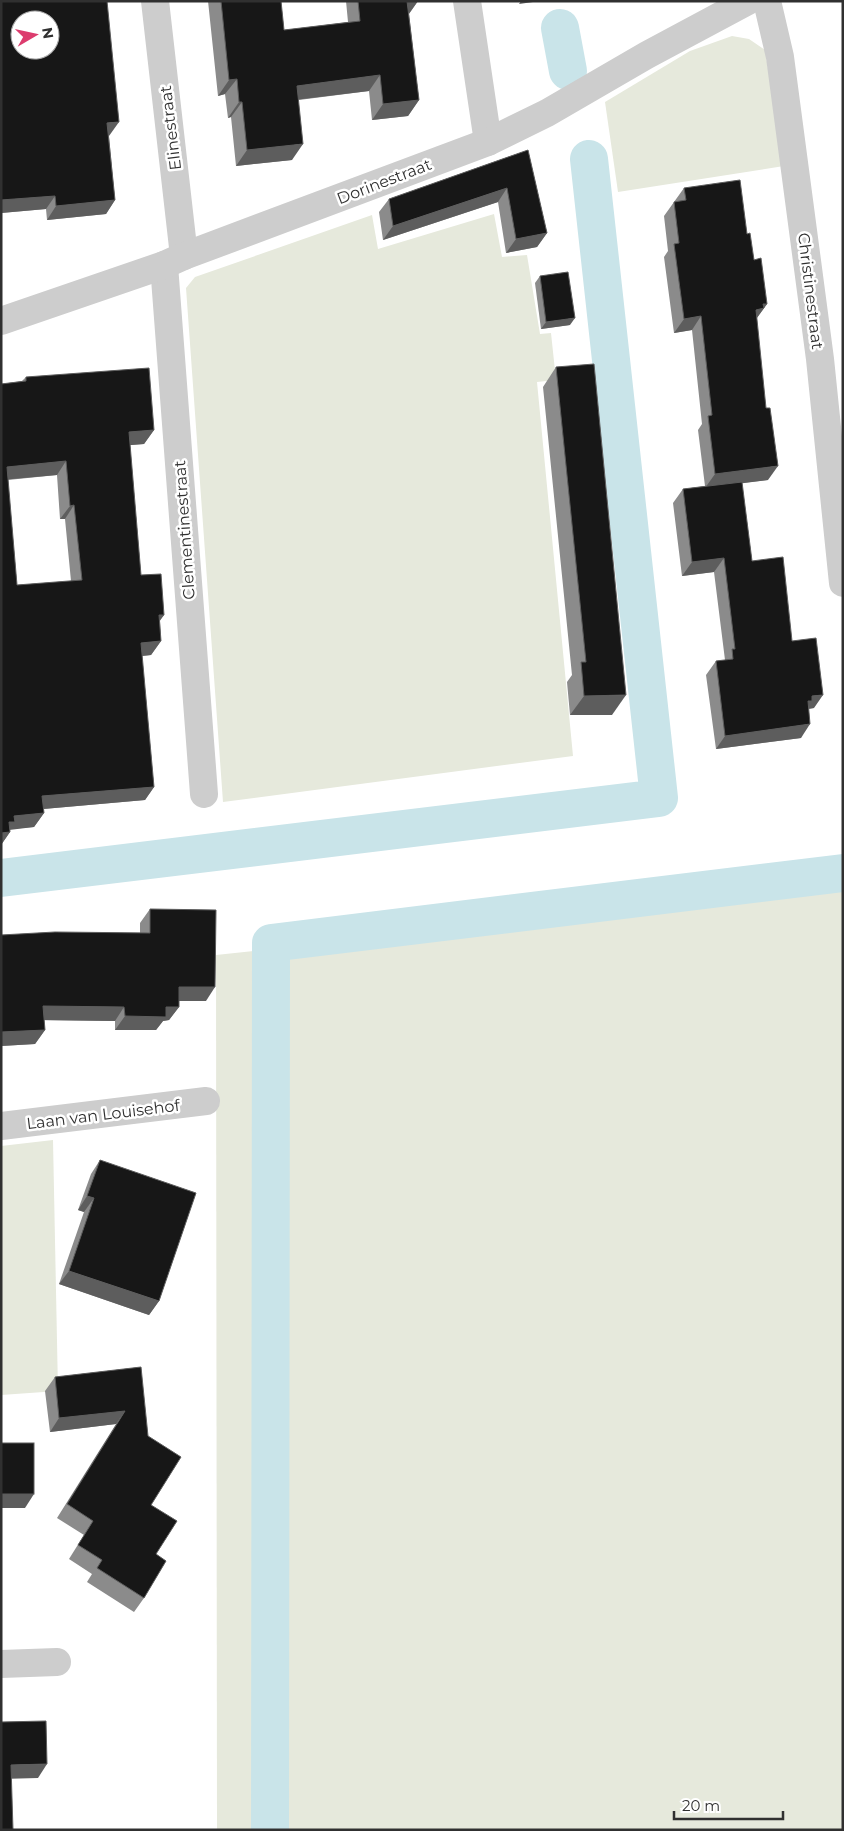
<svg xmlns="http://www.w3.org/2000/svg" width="844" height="1831" font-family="Montserrat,sans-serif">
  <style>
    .green { fill: #e6e9dc }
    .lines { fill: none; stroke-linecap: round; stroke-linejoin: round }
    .canal { stroke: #c9e4e9; stroke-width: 38 }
    .street { stroke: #cdcdcd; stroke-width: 28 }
    .wall { fill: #8b8b8b; fill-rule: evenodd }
    .shaded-wall { fill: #5d5d5d }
    .building { fill: #171717; stroke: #5d5d5d; fill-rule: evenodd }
    .labels { text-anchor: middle; stroke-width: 5; stroke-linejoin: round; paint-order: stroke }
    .street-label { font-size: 16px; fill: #303030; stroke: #fff }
  </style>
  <rect width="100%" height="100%" fill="#fff"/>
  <g class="green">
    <path d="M732 36 749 39 765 50 784 166 618 192 605 102 690 51Z"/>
    <path d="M494 214 502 257 527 255 540 334 551 333 556 380 537 382 573 756 223 802 186 288 195 277 372 215 378 249Z"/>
    <path d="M843 890V1830H217L216 955 705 902Z"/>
    <path d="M53 1140 58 1391 1 1395V1146Z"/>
  </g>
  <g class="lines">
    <g class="canal">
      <path d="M560 28 568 71"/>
      <path d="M1 878 659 798 589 159"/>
      <path d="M270 1830 271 943 843 873"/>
    </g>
    <g class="street">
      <path d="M155 1 184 256"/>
      <path d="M467 1 488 142"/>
      <path d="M767 1 780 57 820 359 843 583"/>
      <path d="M164 265 204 794"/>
      <path d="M1 321 164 265 184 256 488 142 547 113 647 55 748 1"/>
      <path d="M1 1126 206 1101"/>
      <path d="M1 1664 57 1662"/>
    </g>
  </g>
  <g class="wall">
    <path d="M1 1 109 136 115 200 106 214 47 220 46 209 1 213Z"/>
    <path d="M208 1H281L284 30 348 22 346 1H418L409 14 419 100 408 116 372 120 369 91 299 100 292 160 236 166 231 117 228 118 225 94 218 96Z"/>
    <path d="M528 150 547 233 537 247 506 253 498 202 383 240 379 212 389 199Z"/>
    <path d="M684 188 747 234 767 304 756 319 768 480 742 483 752 561 792 641 814 708 809 709 801 738 716 749 706 675 716 661 725 660 714 572 682 576 673 503 683 489 705 486 698 430 702 424 692 330 674 333 664 257 668 251 664 216Z"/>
    <path d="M540 276 570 325 541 329 535 283Z"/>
    <path d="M556 367 612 715H570L567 682 572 675 543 387Z"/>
    <path d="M26 377 154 430 144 444 130 445 141 575 164 615 160 620 161 641 151 655 142 656 154 787 145 800 43 809 44 813 34 827 10 829V832L1 845V384L22 381ZM57 475 60 519H65L71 581 17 585 8 480Z"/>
    <path d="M150 909 206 1001H179V1007L169 1020 163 1021 156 1030H115V1021L44 1020 45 1030 35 1044 1 1046V935L140 933V923Z"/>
    <path d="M100 1160 159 1301 149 1315 59 1284 84 1212 78 1210 91 1174Z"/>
    <path d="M141 1367 151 1505 156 1554 144 1598 134 1612 87 1582 92 1574 69 1559 84 1535 57 1518 116 1424 50 1432 45 1391 55 1377Z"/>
  </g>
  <g class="shaded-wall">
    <path d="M406 1H418L408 15Z"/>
    <path d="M521 1H540L519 4Z"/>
    <path d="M380 75 369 91 286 101 297 86Z"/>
    <path d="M237 79 225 94 218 96 229 80Z"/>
    <path d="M419 100 408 116 372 120 383 104Z"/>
    <path d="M239 102H242L231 117 228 118Z"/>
    <path d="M119 122 109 136 98 137 107 123Z"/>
    <path d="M303 144 292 160 236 166 247 150Z"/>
    <path d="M507 188 498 202 383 240 393 226Z"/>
    <path d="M55 196 46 209 1 213V200Z"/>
    <path d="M115 200 106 214 47 220 56 206Z"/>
    <path d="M547 233 537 247 506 253 516 239Z"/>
    <path d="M763 304H767L754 322 756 310Z"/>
    <path d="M701 316 692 330 674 333 684 319Z"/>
    <path d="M575 318 570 325 541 329 546 322Z"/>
    <path d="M154 430 144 444 119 446 129 432Z"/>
    <path d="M66 461 57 475 1 480 7 467Z"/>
    <path d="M778 466 768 480 705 488 715 474Z"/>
    <path d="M74 505 65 519H60L70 506Z"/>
    <path d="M724 558 714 572 682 576 692 562Z"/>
    <path d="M159 615H164L154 629Z"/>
    <path d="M161 641 151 655 132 657 141 643Z"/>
    <path d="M626 695 612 715H570L584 696Z"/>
    <path d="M823 695 814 708 806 709 798 715 812 696Z"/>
    <path d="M810 724 801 738 716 749 725 736Z"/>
    <path d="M154 787 145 800 32 810 42 796Z"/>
    <path d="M44 813 34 827 9 830 10 832 1 845V833L14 816Z"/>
    <path d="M179 987H215L206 1001H169Z"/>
    <path d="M43 1006 124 1007 115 1021 34 1020Z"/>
    <path d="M166 1007H179L169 1020 163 1021 156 1030H115L125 1016Z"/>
    <path d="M45 1030 35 1044 1 1046V1032Z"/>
    <path d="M87 1196 94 1198 84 1212 78 1210Z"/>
    <path d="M69 1271 159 1301 149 1315 59 1284Z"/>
    <path d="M125 1411 116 1424 50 1432 59 1418Z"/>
    <path d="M1 1494H34L25 1508H1Z"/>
    <path d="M47 1764 38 1778 1 1779 11 1765Z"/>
  </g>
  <g class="building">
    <path d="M1 1H107L119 122 107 123 115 200 56 206 55 196 1 200ZM20 20H50V50H20Z"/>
    <path d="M221 1H281L284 30 360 21 358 1H407L419 100 383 104 380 75 297 86 303 144 247 150 242 102H239L237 79 229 80Z"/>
    <path d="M528 150 547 233 516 239 507 188 393 226 389 199Z"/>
    <path d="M740 180 747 234 750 233 754 260 761 258 767 304H763L764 308 756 310 766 408H770L778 466 715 474 708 416 712 415 701 316 684 319 674 244 679 243 674 202 686 200 684 188Z"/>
    <path d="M568 272 575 318 546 322 540 276Z"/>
    <path d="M594 364 626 695 584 696 581 662H586L556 367Z"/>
    <path d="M149 368 154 430 129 432 141 575 161 574 164 615H159L161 641 141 643 154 787 42 796 44 813 14 816 15 822H9L10 832 1 833V384L26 381V377ZM66 461 70 506 74 505 82 580 17 585 7 467Z"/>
    <path d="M742 482 752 561 783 557 792 641 816 638 823 695 812 696V701H808L810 724 725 736 716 661 733 659 732 649H735L724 558 692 562 683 489Z"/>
    <path d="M150 909 216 910 215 987H179V1007H166V1017L125 1016 124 1007 43 1006 45 1030 1 1032V935L55 932 150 933Z"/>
    <path d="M100 1160 196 1193 159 1301 69 1271 94 1198 87 1196Z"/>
    <path d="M141 1367 148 1436 181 1457 151 1505 177 1521 156 1554 166 1561 144 1598 97 1568 102 1560 78 1545 93 1521 67 1504 125 1411 59 1418 55 1377Z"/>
    <rect x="1" y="1443" width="33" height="51"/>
    <path d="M46 1721 47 1764 11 1765 13 1830H1V1722Z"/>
  </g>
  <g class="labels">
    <g class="street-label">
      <text transform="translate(170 128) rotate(-97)" y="6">Elinestraat</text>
      <text transform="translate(384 181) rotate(-21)" y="6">Dorinestraat</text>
      <text transform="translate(811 291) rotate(83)" y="6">Christinestraat</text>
      <text transform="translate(184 530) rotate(-94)" y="6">Clementinestraat</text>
      <text transform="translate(103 1114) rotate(-7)" y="6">Laan van Louisehof</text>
    </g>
  </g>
  <rect width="844" height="1831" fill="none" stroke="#303030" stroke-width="5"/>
  <g transform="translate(35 35) rotate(81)"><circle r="24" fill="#ffffff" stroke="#acacac"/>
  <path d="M0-4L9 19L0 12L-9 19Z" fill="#dc3c6e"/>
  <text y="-8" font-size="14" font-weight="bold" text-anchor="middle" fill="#303030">N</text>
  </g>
  <path d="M674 1811v8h109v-8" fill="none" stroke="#303030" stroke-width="2.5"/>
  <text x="682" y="1811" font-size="15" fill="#303030" stroke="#ffffff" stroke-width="4" paint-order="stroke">20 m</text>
</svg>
